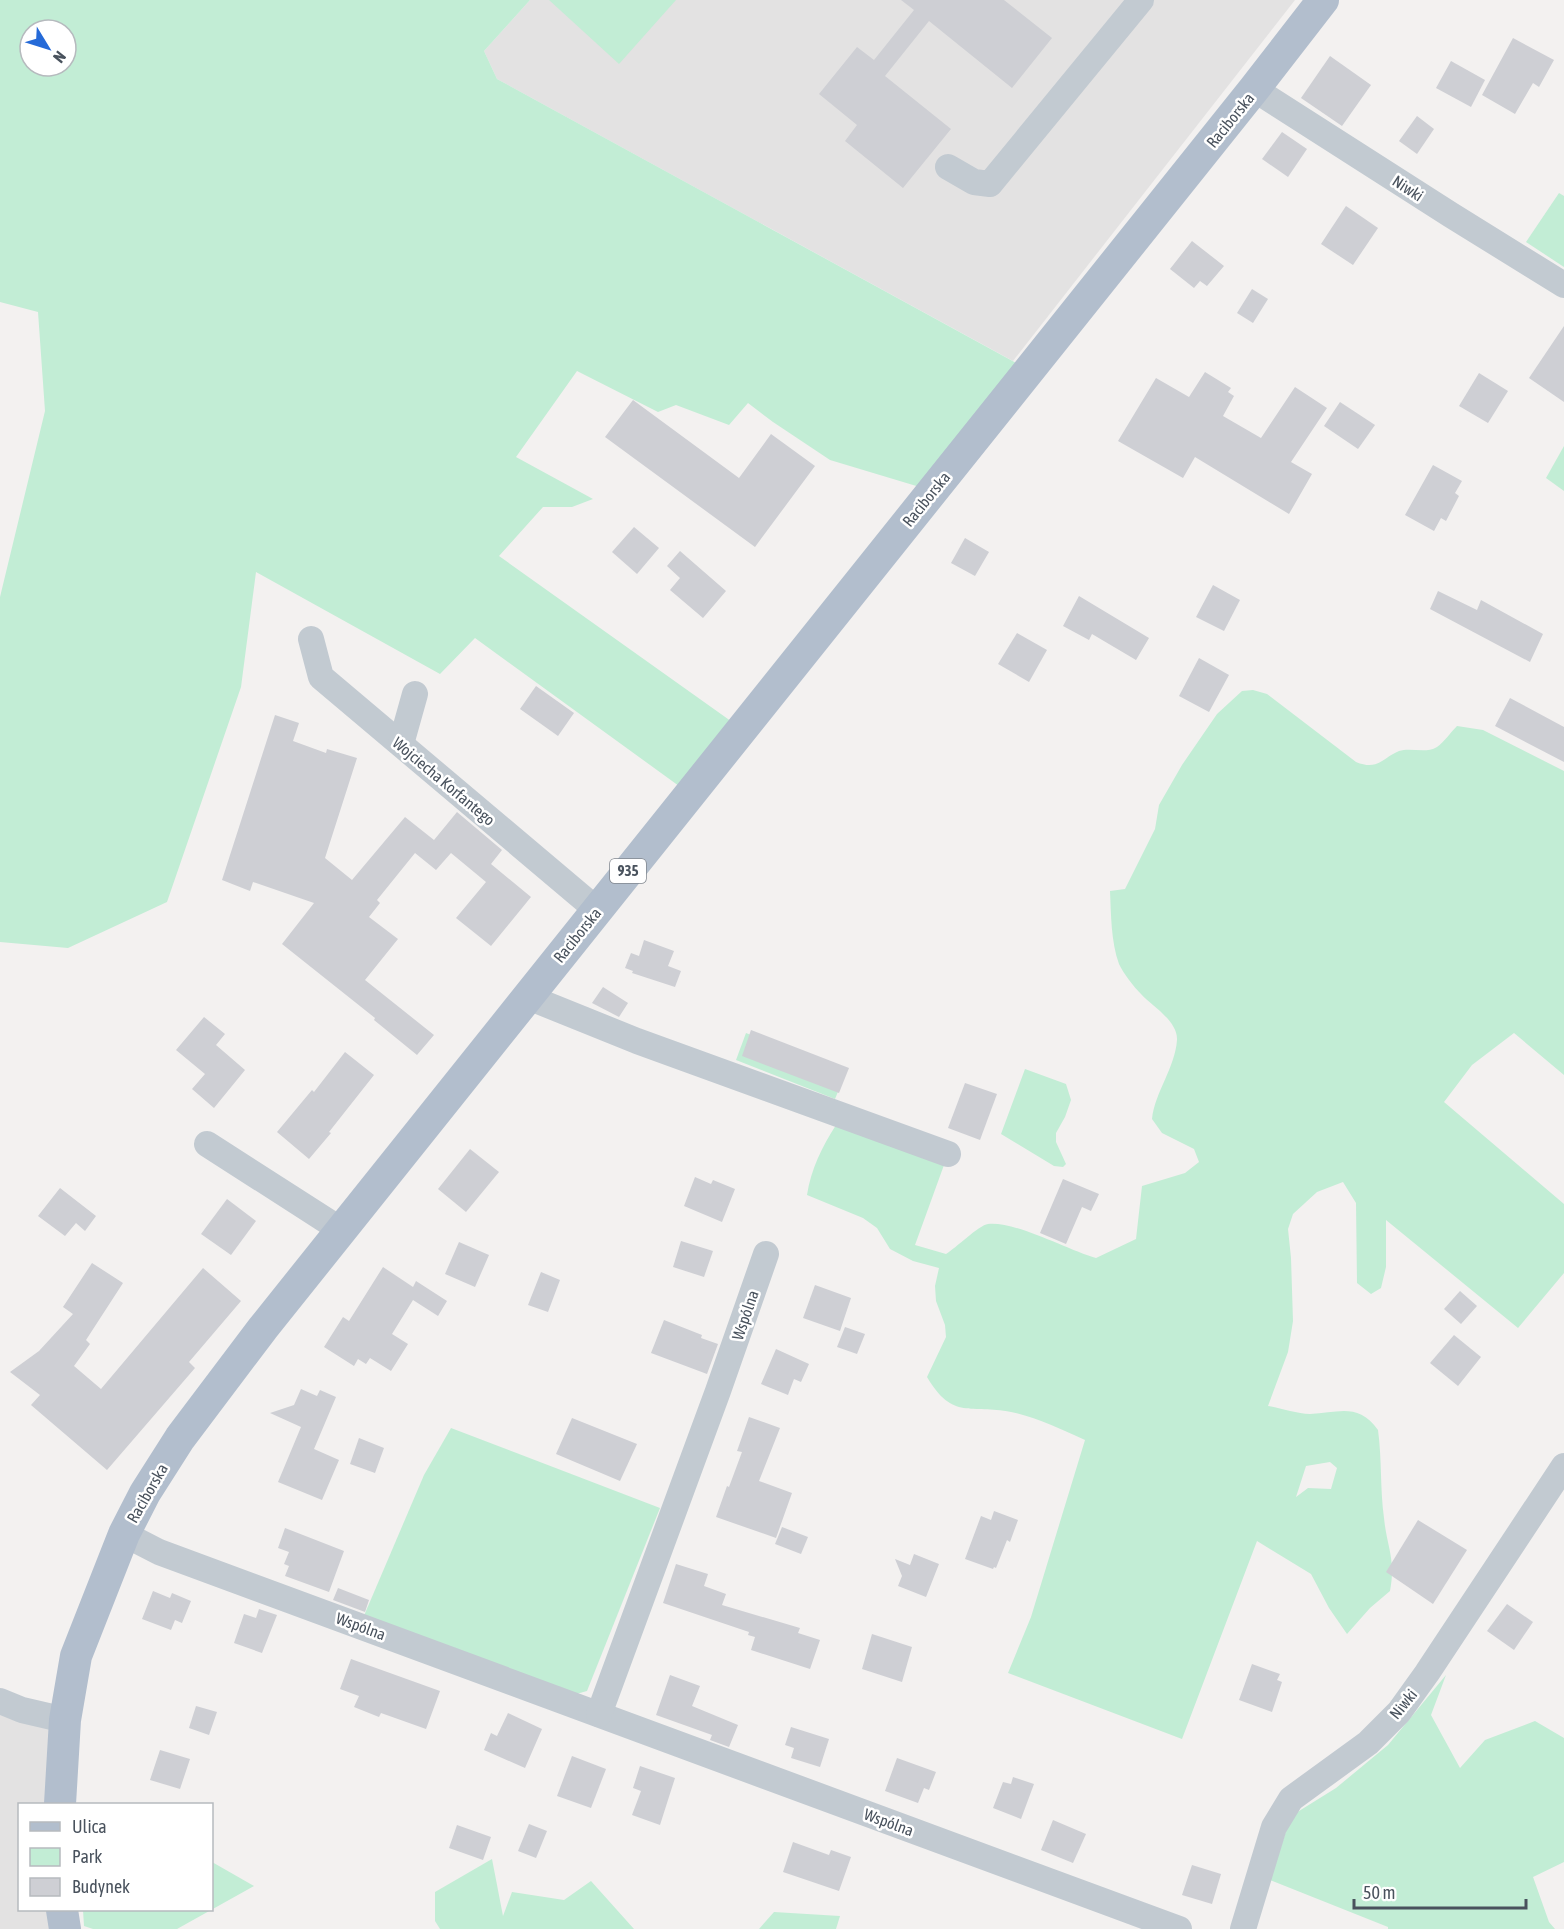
<svg xmlns="http://www.w3.org/2000/svg" width="1564" height="1929" font-family="'Asap Condensed',sans-serif">
  <style>
    .education { fill: #e3e2e2 }
    .green { fill: #c2edd5; fill-rule: evenodd }
    .building { fill: #cecfd4 }
    .lines { fill: none; stroke-linecap: round; stroke-linejoin: round }
    .minor { stroke: #c2cad1; stroke-width: 26 }
    .major { stroke: #b2becd; stroke-width: 32 }
    .labels { text-anchor: middle; stroke-width: 5; stroke-linejoin: round; paint-order: stroke }
    .shield { fill: #fff; stroke: #80868e; stroke-width: 1.5 }
    .shield-label { font-size: 15px; font-weight: bold; fill: #49525d }
    .street-label { font-size: 16px; fill: #49525d; stroke: #fff }
  </style>
  <rect width="100%" height="100%" fill="#f3f1f0"/>
  <g class="education">
    <path d="M530 0H1295L1013 361 497 79 484 51Z"/>
    <path d="M0 1701 65 1720 60 1804H20V1910H61L63 1929H0Z"/>
  </g>
  <g class="green">
    <path d="M0 0H530L484 51 497 79 1029 370 933 491 830 460 773 422 748 403 729 425 676 405 658 412 577 371 516 457 593 499 572 507H543L499 556 742 729 690 794 475 638 440 674 256 572 241 687 167 902 68 948 0 942V597L45 411 38 312 0 302ZM30 30H66V66H30Z"/>
    <path d="M549 0H676L619 64Z"/>
    <path d="M1559 193 1564 196V267L1526 242Z"/>
    <path d="M1564 446V491L1546 478Z"/>
    <path d="M1253 690 1267 694 1356 762C1378 771 1382 758 1399 751 1411 747 1425 754 1437 747 1444 742 1451 732 1457 726L1483 730 1564 771V1075L1514 1033 1472 1065 1444 1102 1564 1204V1273L1518 1328 1386 1220V1267L1381 1288 1371 1294 1357 1283 1356 1203 1343 1182 1317 1192 1293 1214 1288 1229 1291 1258 1293 1321 1288 1352 1268 1406C1281 1408 1297 1414 1310 1414 1338 1413 1358 1402 1378 1430 1382 1459 1380 1489 1384 1518 1387 1548 1396 1559 1390 1591L1370 1608 1347 1634 1329 1608 1311 1574 1257 1541 1182 1739 1008 1673 1031 1617 1085 1440C1062 1430 1036 1417 1011 1412 971 1404 953 1421 927 1377L946 1337 945 1325 936 1301 935 1286 939 1268 913 1261 890 1249 877 1228 863 1218 807 1195C811 1169 822 1147 836 1125L944 1165 915 1245 946 1254C956 1248 979 1225 988 1224 1016 1221 1067 1250 1096 1258L1136 1239 1142 1186 1185 1173 1199 1162 1194 1149 1162 1133 1152 1119C1155 1092 1175 1068 1177 1040 1178 1021 1152 1006 1141 994 1134 987 1123 973 1119 964 1111 942 1111 914 1110 891L1125 889 1155 829 1159 805 1182 765 1217 714 1242 691ZM1330 1462 1337 1468 1331 1489 1308 1488 1296 1497 1306 1466Z"/>
    <path d="M746 1033 846 1072 835 1099 736 1060Z"/>
    <path d="M1025 1069 1066 1084 1071 1100 1065 1117 1056 1133V1142L1066 1164 1063 1167 1054 1166 1001 1134Z"/>
    <path d="M451 1428 660 1508 587 1691 569 1696 363 1618 424 1475Z"/>
    <path d="M1446 1675 1431 1715 1460 1768 1485 1740 1535 1721 1564 1738V1862L1533 1877 1549 1922 1555 1929H1388V1927L1270 1880 1291 1816 1336 1788 1388 1745Z"/>
    <path d="M492 1859 503 1916 512 1892 564 1900 591 1881 634 1929H440L435 1921V1892Z"/>
    <path d="M212 1862 254 1886 177 1929H93L84 1926 83 1910H212Z"/>
    <path d="M774 1912 840 1916 836 1929H759Z"/>
  </g>
  <g class="building">
    <path d="M901 0H1004L1052 38 1012 88 929 21 885 76 951 129 903 188 845 141 857 125 819 94 857 47 874 60 914 10Z"/>
    <path d="M1513 38 1554 60 1539 87 1533 83 1515 114 1482 95Z"/>
    <path d="M1330 56 1371 85 1342 126 1301 98Z"/>
    <path d="M1451 61 1485 80 1471 107 1436 88Z"/>
    <path d="M1417 116 1434 129 1417 154 1399 141Z"/>
    <path d="M1282 132 1307 149 1288 177 1262 159Z"/>
    <path d="M1346 206 1378 228 1353 265 1321 244Z"/>
    <path d="M1192 241 1224 266 1207 286 1200 281 1194 288 1170 269Z"/>
    <path d="M1252 289 1268 299 1253 323 1237 313Z"/>
    <path d="M1564 326V402L1529 378Z"/>
    <path d="M1205 372 1231 388 1228 392 1234 396 1223 416 1261 438 1295 387 1327 408 1291 462 1312 474 1289 514 1195 457 1183 478 1118 441 1156 378 1189 397Z"/>
    <path d="M1479 373 1508 391 1488 423 1459 406Z"/>
    <path d="M633 400 739 478 771 434 815 466 755 547 605 437Z"/>
    <path d="M1340 402 1375 425 1358 449 1324 426Z"/>
    <path d="M1433 465 1462 481 1455 493 1459 496 1446 521 1441 518 1434 531 1405 515Z"/>
    <path d="M634 527 659 548 637 574 612 552Z"/>
    <path d="M965 538 989 552 975 576 951 563Z"/>
    <path d="M680 551 726 591 703 618 670 590 680 578 667 566Z"/>
    <path d="M1213 585 1240 600 1224 631 1196 617Z"/>
    <path d="M1438 591 1477 610 1481 600 1543 634 1530 662 1430 609Z"/>
    <path d="M1079 596 1149 638 1136 660 1092 634 1089 640 1063 626Z"/>
    <path d="M1017 633 1047 650 1029 682 998 664Z"/>
    <path d="M1199 658 1229 675 1209 712 1179 696Z"/>
    <path d="M536 686 574 713 558 736 520 709Z"/>
    <path d="M1510 698 1564 727V762L1495 726Z"/>
    <path d="M275 715 299 723 293 741 326 753 327 749 357 758 325 858 352 880 405 817 434 840 457 812 502 850 491 864 531 897 491 946 456 918 486 882 451 853 436 870 415 853 377 900 380 903 369 917 398 939 365 980 434 1035 417 1055 374 1020 375 1018 282 944 314 903 253 882 250 891 222 880Z"/>
    <path d="M644 940 674 951 668 966 681 971 675 987 632 973 633 971 625 968 631 953 639 956Z"/>
    <path d="M603 987 628 1003 619 1017 592 1003Z"/>
    <path d="M204 1017 225 1034 216 1045 245 1070 214 1108 192 1089 205 1074 176 1050Z"/>
    <path d="M751 1030 849 1068 839 1093 742 1056Z"/>
    <path d="M345 1052 374 1075 329 1132 331 1133 309 1159 277 1132 312 1090 314 1092Z"/>
    <path d="M965 1083 997 1094 980 1140 948 1128Z"/>
    <path d="M470 1149 499 1172 466 1212 438 1189Z"/>
    <path d="M695 1177 711 1184 713 1180 735 1189 722 1222 684 1206Z"/>
    <path d="M1063 1179 1099 1194 1091 1211 1082 1207 1066 1244 1040 1233Z"/>
    <path d="M60 1188 96 1216 85 1231 76 1223 65 1236 38 1216Z"/>
    <path d="M227 1199 256 1221 231 1255 201 1234Z"/>
    <path d="M681 1241 713 1251 704 1277 673 1267Z"/>
    <path d="M459 1242 489 1255 475 1287 445 1274Z"/>
    <path d="M92 1263 123 1283 86 1340 90 1344 74 1366 101 1389 203 1268 241 1301 189 1362 195 1368 107 1470 31 1405 40 1395 10 1372 39 1351 73 1314 63 1307Z"/>
    <path d="M383 1267 413 1287 416 1281 447 1301 438 1316 413 1300 392 1334 408 1344 391 1371 370 1358 366 1364 358 1359 354 1366 324 1347 343 1317 349 1321Z"/>
    <path d="M541 1272 560 1280 548 1312 528 1305Z"/>
    <path d="M815 1285 851 1298 840 1331 803 1318Z"/>
    <path d="M1460 1291 1477 1306 1461 1324 1444 1309Z"/>
    <path d="M664 1320 702 1335 701 1338 718 1344 707 1374 651 1353Z"/>
    <path d="M845 1327 865 1334 857 1354 837 1347Z"/>
    <path d="M1454 1335 1481 1357 1458 1386 1430 1363Z"/>
    <path d="M776 1349 809 1364 801 1382 794 1379 788 1395 761 1384Z"/>
    <path d="M301 1389 317 1396 320 1390 336 1397 314 1449 339 1460 322 1500 278 1482 301 1427 270 1413 294 1405Z"/>
    <path d="M749 1417 780 1428 759 1481 792 1493 776 1538 716 1517 727 1486 729 1487 742 1452 737 1451Z"/>
    <path d="M572 1418 637 1444 620 1481 556 1454Z"/>
    <path d="M359 1438 384 1448 375 1473 350 1464Z"/>
    <path d="M994 1511 1018 1520 1010 1542 1007 1540 996 1568 994 1567 993 1569 965 1559 981 1516 991 1520Z"/>
    <path d="M1418 1520 1467 1550 1433 1604 1386 1572Z"/>
    <path d="M782 1527 808 1537 801 1554 775 1544Z"/>
    <path d="M285 1528 344 1551 329 1592 285 1576 289 1566 284 1564 289 1552 278 1548Z"/>
    <path d="M914 1554 939 1564 926 1597 898 1586 902 1576 895 1559 910 1565Z"/>
    <path d="M676 1564 708 1574 704 1586 726 1594 722 1605 800 1628 798 1633 820 1640 810 1669 751 1650 755 1637 748 1635 749 1632 663 1603Z"/>
    <path d="M338 1588 369 1600 365 1612 333 1600Z"/>
    <path d="M153 1591 170 1598 172 1593 191 1601 182 1623 175 1620 171 1630 142 1619Z"/>
    <path d="M1507 1604 1533 1622 1514 1650 1487 1631Z"/>
    <path d="M259 1609 277 1615 262 1653 234 1643 244 1614 256 1618Z"/>
    <path d="M872 1634 912 1647 902 1682 862 1669Z"/>
    <path d="M351 1659 440 1691 426 1729 381 1713 379 1717 354 1707 359 1696 340 1689Z"/>
    <path d="M1252 1664 1280 1674 1277 1680 1282 1682 1272 1712 1239 1700Z"/>
    <path d="M670 1675 700 1686 692 1706 738 1725 729 1747 710 1740 712 1735 656 1715Z"/>
    <path d="M196 1706 217 1712 209 1735 189 1728Z"/>
    <path d="M508 1713 542 1729 525 1768 484 1750 491 1733 497 1736Z"/>
    <path d="M791 1727 829 1739 820 1767 791 1758 794 1748 785 1745Z"/>
    <path d="M160 1750 190 1759 180 1789 150 1780Z"/>
    <path d="M572 1756 606 1769 591 1808 557 1796Z"/>
    <path d="M897 1758 936 1772 929 1790 924 1788 918 1803 885 1791Z"/>
    <path d="M640 1766 675 1778 660 1825 632 1815 641 1791 633 1788Z"/>
    <path d="M1013 1777 1034 1784 1021 1819 993 1808 1003 1782 1011 1784Z"/>
    <path d="M1053 1820 1086 1834 1073 1863 1041 1850Z"/>
    <path d="M529 1824 547 1831 536 1858 518 1851Z"/>
    <path d="M457 1825 491 1837 483 1860 449 1848Z"/>
    <path d="M793 1842 829 1855 831 1850 851 1857 839 1891 783 1872Z"/>
    <path d="M1192 1865 1221 1874 1212 1904 1182 1895Z"/>
  </g>
  <g class="lines">
    <g class="minor">
      <path d="M1254 89 1451 215 1564 285"/>
      <path d="M948 167 974 182 990 184 1141 0"/>
      <path d="M311 639 321 677 597 910"/>
      <path d="M401 744 415 694"/>
      <path d="M528 997 637 1041 948 1154"/>
      <path d="M207 1144 341 1230"/>
      <path d="M124 1534 159 1552 1179 1929"/>
      <path d="M0 1701 22 1710 65 1720"/>
      <path d="M599 1714 718 1391 766 1254"/>
      <path d="M1243 1929 1274 1827 1291 1799 1368 1743 1399 1712 1427 1673 1564 1466"/>
    </g>
    <g class="major">
      <path d="M60 1804 65 1720 76 1656 124 1534 145 1493 180 1438 263 1328 1254 89 1323 0"/>
      <path d="M62 1910 65 1929"/>
    </g>
  </g>
  <g class="labels">
    <rect class="shield" x="610" y="859" width="36" height="24" rx="4.5"/>
    <g class="shield-label">
      <text x="628" y="876">935</text>
    </g>
    <g class="street-label">
      <text transform="translate(1230 120) rotate(-51)" y="6">Raciborska</text>
      <text transform="translate(1408 188) rotate(33)" y="6">Niwki</text>
      <text transform="translate(926 499) rotate(-51)" y="6">Raciborska</text>
      <text transform="translate(444 781) rotate(40)" y="6">Wojciecha Korfantego</text>
      <text transform="translate(577 935) rotate(-51)" y="6">Raciborska</text>
      <text transform="translate(745 1315) rotate(-71)" y="6">Wspólna</text>
      <text transform="translate(147 1493) rotate(-60)" y="6">Raciborska</text>
      <text transform="translate(361 1626) rotate(20)" y="6">Wspólna</text>
      <text transform="translate(1403 1704) rotate(-51)" y="6">Niwki</text>
      <text transform="translate(889 1822) rotate(20)" y="6">Wspólna</text>
    </g>
  </g>
  <rect x="18" y="1803" width="195" height="108" fill="#ffffff" stroke="#b6babe" stroke-width="1.5"/>
  <rect x="30" y="1822" width="30" height="9" fill="#b2becd" stroke="#b6babe" stroke-width="1.5"/>
  <text x="72" y="1833" font-size="18" fill="#49525d">Ulica</text>
  <rect x="30" y="1848" width="30" height="18" fill="#c2edd5" stroke="#b6babe" stroke-width="1.5"/>
  <text x="72" y="1863" font-size="18" fill="#49525d">Park</text>
  <rect x="30" y="1878" width="30" height="18" fill="#cecfd4" stroke="#b6babe" stroke-width="1.5"/>
  <text x="72" y="1893" font-size="18" fill="#49525d">Budynek</text>
  <g transform="translate(48 48) rotate(128)"><circle r="28" fill="#ffffff" stroke="#b6babe" stroke-width="1.5"/>
  <path d="M0-4.5L10 22L0 15L-10 22Z" fill="#256ad8"/>
  <text y="-9" font-size="16" font-weight="bold" text-anchor="middle" fill="#49525d">N</text>
  </g>
  <path d="M1354 1899v9h172v-9" fill="none" stroke="#49525d" stroke-width="3"/>
  <text x="1363" y="1899" font-size="18" fill="#49525d" stroke="#ffffff" stroke-width="4.5" paint-order="stroke">50 m</text>
</svg>
